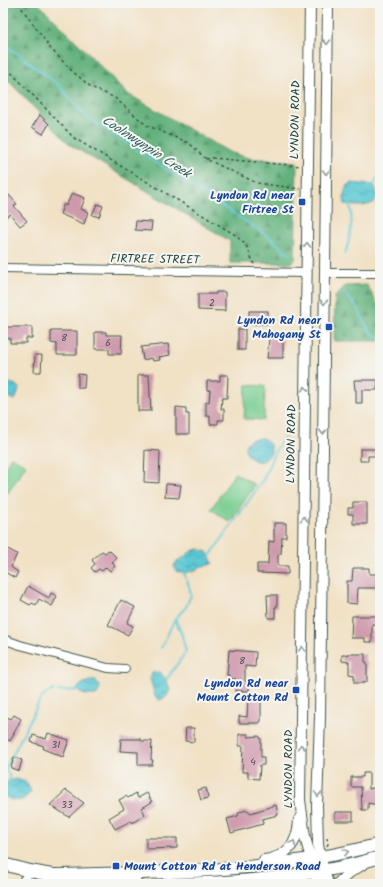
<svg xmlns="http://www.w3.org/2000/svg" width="383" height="887" font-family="Kalam,sans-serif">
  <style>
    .forest { fill: url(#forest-firs); stroke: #407758 }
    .pitch { fill: #79ce91; stroke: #4c8662 }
    .water { fill: url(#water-waves); stroke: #3e8384 }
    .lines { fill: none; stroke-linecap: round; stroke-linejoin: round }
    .stream { stroke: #5dc9d5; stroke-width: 2 }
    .building { fill: #cf99ac }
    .minor-casing { stroke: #3e564a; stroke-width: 10 }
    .major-casing { stroke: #3e564a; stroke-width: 12 }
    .highway-casing { stroke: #3e564a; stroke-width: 14 }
    .path { stroke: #3e564a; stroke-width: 1.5; stroke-dasharray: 3 3; stroke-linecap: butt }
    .minor { stroke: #fff; stroke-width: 8 }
    .major { stroke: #fff; stroke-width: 10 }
    .highway { stroke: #fff; stroke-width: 12 }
    .oneway { stroke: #8f9e9a }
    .transit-dot { fill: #1a4fb4; stroke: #f6f6f2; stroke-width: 1.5 }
    .labels { text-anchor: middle; stroke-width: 4; stroke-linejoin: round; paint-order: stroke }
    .number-label { font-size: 10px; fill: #4b5452 }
    .street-label { font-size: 12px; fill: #1f3d34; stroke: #f6f6f2 }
    .transit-label { font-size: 12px; font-weight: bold; fill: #164399; stroke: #f6f6f2; text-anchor: end }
    .water-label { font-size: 13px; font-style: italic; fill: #2e605c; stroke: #f6f6f2 }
  </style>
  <defs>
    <pattern id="forest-firs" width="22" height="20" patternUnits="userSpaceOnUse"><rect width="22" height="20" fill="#62b17b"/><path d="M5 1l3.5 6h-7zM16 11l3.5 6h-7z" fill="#509166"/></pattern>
    <pattern id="water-waves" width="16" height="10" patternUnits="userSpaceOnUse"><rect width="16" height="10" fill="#5dc9d5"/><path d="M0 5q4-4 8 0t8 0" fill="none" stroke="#4ca4ae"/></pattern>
  </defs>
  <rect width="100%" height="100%" fill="#f6f6f2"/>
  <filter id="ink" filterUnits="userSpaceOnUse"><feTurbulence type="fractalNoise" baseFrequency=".025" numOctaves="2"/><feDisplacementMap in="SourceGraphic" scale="8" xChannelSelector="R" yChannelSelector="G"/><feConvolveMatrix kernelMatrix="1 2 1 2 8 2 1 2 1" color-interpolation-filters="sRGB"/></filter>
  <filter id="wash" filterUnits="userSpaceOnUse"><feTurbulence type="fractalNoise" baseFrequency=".012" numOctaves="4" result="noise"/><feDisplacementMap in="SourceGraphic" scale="16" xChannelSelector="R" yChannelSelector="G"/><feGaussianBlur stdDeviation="0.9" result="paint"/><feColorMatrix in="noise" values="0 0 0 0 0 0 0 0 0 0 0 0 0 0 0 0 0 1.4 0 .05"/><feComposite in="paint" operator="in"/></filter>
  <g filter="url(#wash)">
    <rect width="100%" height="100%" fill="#f1e1c5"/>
    <g class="forest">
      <path d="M3 3H38L128 94 229 152 249 158 297 162 295 260 290 263H230V241L69 144 3 75Z"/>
      <path d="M367 285 380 309V341H334L335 297 345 286Z"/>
    </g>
    <g class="pitch">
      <path d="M246 385 265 386 264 420 244 419Z"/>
      <path d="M11 457 26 465 8 493 3 490V470Z"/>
      <path d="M235 473 255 485 230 522 211 509Z"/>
    </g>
    <g class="water">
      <path d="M350 183 374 185 377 193 375 202C365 207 356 207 345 204 343 195 344 190 350 183Z"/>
      <path d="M10 383 16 385 19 388 16 399 13 400 3 394V384Z"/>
      <path d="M262 438C268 441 272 445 271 452 260 475 236 449 249 441 253 439 258 439 262 438Z"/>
      <path d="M199 549 207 552 213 563 209 565 201 566 196 570 184 573 176 571 174 566 177 561C187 557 187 551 199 549Z"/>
      <path d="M160 672 166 680 170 689 167 696 160 700 155 697 150 678 152 673Z"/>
      <path d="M90 681H96L100 686 99 691 96 695C89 695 82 696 77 690 80 684 84 683 90 681Z"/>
      <path d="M16 779 26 782 31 791C24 802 14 804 3 795V786L8 781Z"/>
    </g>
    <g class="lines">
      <g class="stream">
        <path d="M3 43 59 85 84 115 268 236 289 254"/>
        <path d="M373 186 380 175"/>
        <path d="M345 254C350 238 354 221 350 205L351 204"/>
        <path d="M345 294C349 299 355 303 358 309 365 322 365 331 380 338"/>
        <path d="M207 557 210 556 263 480 275 451 284 438"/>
        <path d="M161 648 175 619 186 607 191 595 189 586 184 573 186 571"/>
        <path d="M166 680 186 652 182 635 175 619"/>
        <path d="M58 691 79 690"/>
        <path d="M10 780 9 775 5 770 40 700 47 693 54 690"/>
      </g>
    </g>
    <g id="blocks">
      <g class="building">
        <path d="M40 115 49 124 43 134 32 127Z"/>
        <path d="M72 193 85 198 81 209 88 212 84 224 60 214 64 204 66 206Z"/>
        <path d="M9 195 17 204 14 206 27 221 20 226 10 214 3 219V200Z"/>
        <path d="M97 204 103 206 99 217 92 215Z"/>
        <path d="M136 221 152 222 151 231 135 230Z"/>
        <path d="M216 292H225V311L198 310V294H216Z"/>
        <rect x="249" y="311" width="19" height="13"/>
        <path d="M3 327H32V338H26V343H10V338H3Z"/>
        <rect x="238" y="329" width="7" height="21"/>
        <path d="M51 331H77V355H57V344L51 343Z"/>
        <path d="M95 332H106V335H122L121 354H109V349H95Z"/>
        <path d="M269 339H283V358H267Z"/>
        <path d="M168 344 170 355 159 357 160 360 153 361 152 358 143 360 141 347Z"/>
        <path d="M35 355H42L41 372H34Z"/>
        <path d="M78 374 85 375 84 388H78Z"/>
        <path d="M138 375H149L151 411H138Z"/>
        <path d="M220 375H228L227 398H222L221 409H224V420H218V424H210V416H206V402H209L210 390H207V381H220Z"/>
        <path d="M354 380H378L377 390H362V403H356V390H355Z"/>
        <path d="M176 407 186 408V414H189V434H176Z"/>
        <path d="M360 449H380V456H368V461H360Z"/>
        <path d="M145 450 160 451 159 483 144 482Z"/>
        <path d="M166 484 181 485 179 498 165 497Z"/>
        <path d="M353 502H367V524H353V514H348V508H353Z"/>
        <path d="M274 523H286V537H282L281 554H278V566H288V574L257 573V564H268L269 541 274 542Z"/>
        <path d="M6 548 17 554 11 567 18 572 15 578 3 571V549L5 550Z"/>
        <path d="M109 550 117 558 112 562 115 566 110 571 106 567 102 571 99 569 95 572 91 568 95 564 92 560 102 551 105 553Z"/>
        <path d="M353 568H369V574H376V588H358L357 604 347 603V581H352Z"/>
        <path d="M28 586 49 598 51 593 57 596 52 606 39 599 36 605 32 603 30 605 21 600Z"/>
        <path d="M267 595H277V607H275V618H268Z"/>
        <path d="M121 600 135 607 127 623 133 626 128 635 108 625Z"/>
        <path d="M352 616H379V624H372V642H365V638H351Z"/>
        <path d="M229 650 256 652 255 667 245 666V681H249V691H236V679H229V675H227Z"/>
        <path d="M348 654H365V662H367V682H365L364 683H354V675L349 674V662L342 661V655H347Z"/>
        <path d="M248 697 261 698V721L259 723H239V716L247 717Z"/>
        <path d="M3 715 11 719 14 715 21 719 10 741 3 737Z"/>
        <path d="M186 728H194V742L185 741Z"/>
        <path d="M48 733 69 740 63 757 43 749 44 746 31 742 33 735 46 739Z"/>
        <path d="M239 734H248V737L259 736 261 739V757H264V765H260L259 779 248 778V772H242L243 746H239Z"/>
        <path d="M121 739H141V741H152L151 760H153L152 765H138V752L120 751Z"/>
        <path d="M14 757 22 760 19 771 11 768Z"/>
        <path d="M363 773H369V789L380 786V799L378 805 368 803V810H362L361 787H351V777H363Z"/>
        <path d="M206 788 208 798 201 800 198 790Z"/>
        <path d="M66 790 84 803 69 817 50 805Z"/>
        <path d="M136 793 138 798 147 793 152 802 142 808 145 815 132 823 131 821 115 829 109 818 124 809 119 800 126 796 128 798Z"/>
        <path d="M276 805 278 815 262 819 263 824 231 833 227 819 238 816 239 812 247 810 251 813Z"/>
        <rect x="335" y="812" width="18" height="9"/>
        <path d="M146 838H177V848L146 849Z"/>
      </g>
    </g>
  </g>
  <g filter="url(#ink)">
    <use href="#blocks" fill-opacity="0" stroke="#3e564a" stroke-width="1"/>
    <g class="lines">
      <defs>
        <g id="minor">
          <path d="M3 268 306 273"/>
          <path d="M324 273H380"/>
          <path d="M3 639 20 645 108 668 125 669"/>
          <path d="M21 884 30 871"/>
        </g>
        <g id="major">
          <path d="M310 3 300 800 305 837 318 884"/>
          <path d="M264 860C288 857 298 843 299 820"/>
          <path d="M287 879H296L304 884"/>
          <path d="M328 884 320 857 318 844 317 806 320 717 328 3"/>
          <path d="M337 884 349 873 362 865"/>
        </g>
        <g id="highway">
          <path d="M3 864 30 871 57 876"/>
          <path d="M50 875C160 873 272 873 380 844"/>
          <path d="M95 881 136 884"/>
          <path d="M168 884C235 883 316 877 380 857"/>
        </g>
      </defs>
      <use href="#minor" class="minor-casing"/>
      <use href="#major" class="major-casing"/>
      <use href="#highway" class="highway-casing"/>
      <g class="path">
        <path d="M18 3 51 49 72 71 91 87 115 98 146 125 189 143 206 159 257 183 300 189"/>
        <path d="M3 64 74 138 234 234 246 245 254 264"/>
        <path d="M206 159 212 158 300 166"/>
        <path d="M327 846 328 844 327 838"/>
      </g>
      <use href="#minor" class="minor"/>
      <use href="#major" class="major"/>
      <use href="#highway" class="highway"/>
    </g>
    <defs><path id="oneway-chevron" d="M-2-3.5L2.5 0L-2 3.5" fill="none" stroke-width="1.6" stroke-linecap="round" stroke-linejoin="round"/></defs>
    <g class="oneway">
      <use href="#oneway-chevron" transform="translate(327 42) rotate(91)"/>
      <use href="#oneway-chevron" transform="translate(326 172) rotate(91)"/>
      <use href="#oneway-chevron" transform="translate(307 245) rotate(-89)"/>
      <use href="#oneway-chevron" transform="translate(324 302) rotate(90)"/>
      <use href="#oneway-chevron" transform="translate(305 389) rotate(-89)"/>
      <use href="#oneway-chevron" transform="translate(323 432) rotate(91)"/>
      <use href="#oneway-chevron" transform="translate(304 519) rotate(-89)"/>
      <use href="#oneway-chevron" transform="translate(302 649) rotate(-89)"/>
      <use href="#oneway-chevron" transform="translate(301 747) rotate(-89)"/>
      <use href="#oneway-chevron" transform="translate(318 794) rotate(92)"/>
      <use href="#oneway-chevron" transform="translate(293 843) rotate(-62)"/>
      <use href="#oneway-chevron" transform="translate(346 852) rotate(-13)"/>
    </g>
  </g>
  <g class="transit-dot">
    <rect x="298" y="198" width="8" height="8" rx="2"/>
    <rect x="325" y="323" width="8" height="8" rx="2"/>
    <rect x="292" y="686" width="8" height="8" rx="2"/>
    <rect x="112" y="862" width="8" height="8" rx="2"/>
  </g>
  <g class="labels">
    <g class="number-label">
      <text x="212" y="306">2</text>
      <text x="64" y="341">8</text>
      <text x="108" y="346">6</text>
      <text x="242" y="664">8</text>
      <text x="56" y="748">31</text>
      <text x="253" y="765">4</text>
      <text x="67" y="808">33</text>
    </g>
    <g class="street-label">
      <text transform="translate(295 120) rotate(-89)" y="4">LYNDON ROAD</text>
      <text transform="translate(155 259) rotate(1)" y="4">FIRTREE STREET</text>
      <text transform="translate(291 444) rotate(-89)" y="4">LYNDON ROAD</text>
      <text transform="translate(288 769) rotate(-90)" y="4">LYNDON ROAD</text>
    </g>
    <g class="transit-label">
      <text x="294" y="199">Lyndon Rd near<tspan x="294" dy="14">Firtree St</tspan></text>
      <text x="321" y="324">Lyndon Rd near<tspan x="321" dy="14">Mahogany St</tspan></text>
      <text x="288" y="687">Lyndon Rd near<tspan x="288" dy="14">Mount Cotton Rd</tspan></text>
      <text x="124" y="870" text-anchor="start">Mount Cotton Rd at Henderson Road</text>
    </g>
    <g class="water-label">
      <text transform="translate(147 146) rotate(33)" y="5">Coolnwynpin Creek</text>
    </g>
  </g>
  <rect width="383" height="887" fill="none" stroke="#f6f6f2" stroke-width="16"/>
</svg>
